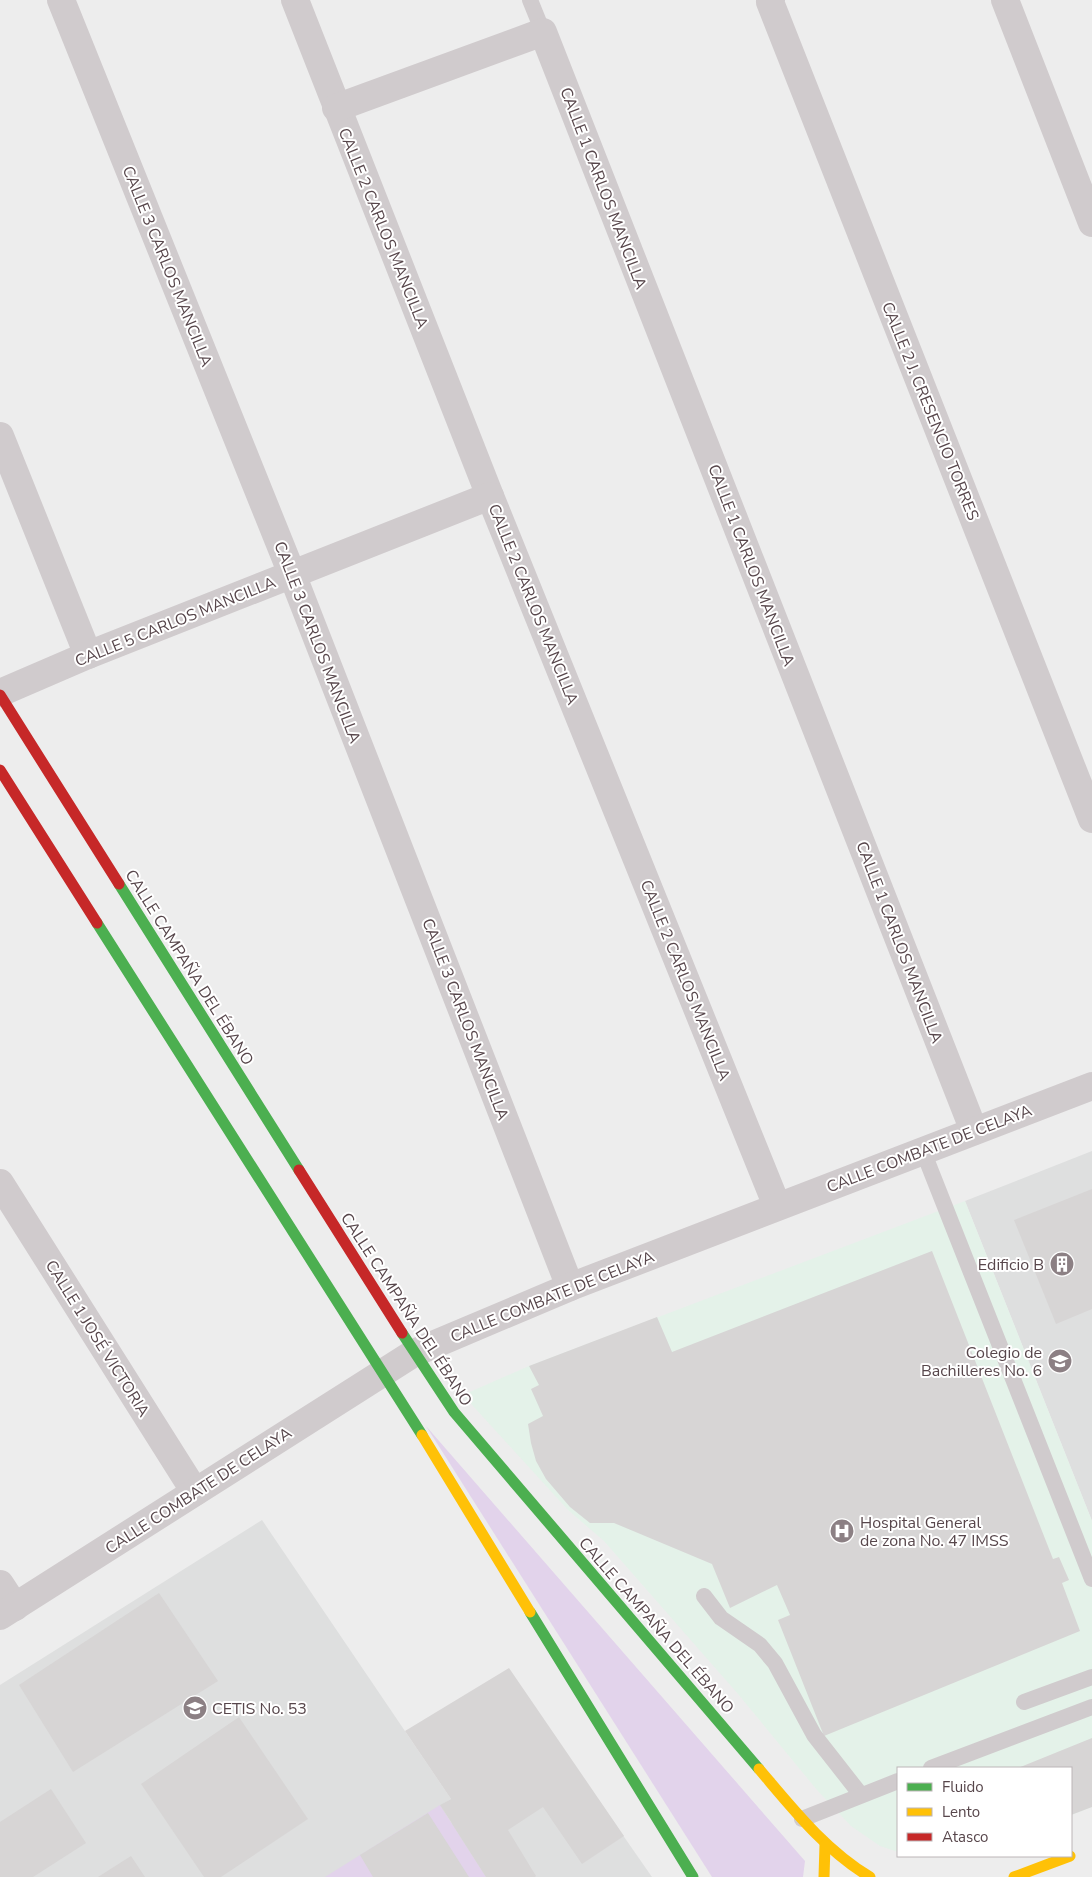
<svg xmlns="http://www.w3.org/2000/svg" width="1092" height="1877" font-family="'Nunito Sans',sans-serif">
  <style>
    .education { fill: #dedfdf }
    .medical { fill: #e4f2e9 }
    .green { fill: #e2d3eb }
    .building { fill: #d7d5d5 }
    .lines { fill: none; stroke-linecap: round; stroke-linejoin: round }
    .lane { stroke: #d0cbcd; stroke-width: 16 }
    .street { stroke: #d0cbcd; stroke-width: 28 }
    .fast { stroke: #4caf50; stroke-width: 11 }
    .slow { stroke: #ffc107; stroke-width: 11 }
    .jam { stroke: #c62828; stroke-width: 11 }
    .labels { text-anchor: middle; stroke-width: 4; stroke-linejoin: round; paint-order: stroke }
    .street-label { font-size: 16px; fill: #57464b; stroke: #fff }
    .poi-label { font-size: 16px; fill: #57464b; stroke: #fff; text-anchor: end }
  </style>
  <rect width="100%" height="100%" fill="#ededed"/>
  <g class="education">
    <path d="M1092 1151V1521L965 1201Z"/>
    <path d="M262 1520 451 1799 441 1805 451 1824 565 1752 652 1877H0V1685Z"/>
  </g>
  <path class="medical" d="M965 1201 1092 1521V1807L1071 1815V1768H898V1852L880 1846 851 1826 817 1790 738 1694 604 1541 568 1510 463 1395 529 1366Z"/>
  <g class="green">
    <path d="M426 1426 805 1861 803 1877H712Z"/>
    <path d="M440 1805 486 1877H325Z"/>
  </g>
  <g class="building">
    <path d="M1092 1189V1309L1056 1324 1014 1220Z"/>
    <path d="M932 1251 1053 1559 1059 1557 1069 1580 1062 1583 1080 1631 824 1736 778 1620 790 1615 777 1585 730 1608 712 1564 614 1523H590L570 1507 546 1479 536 1461 531 1443 528 1424 543 1416 531 1389 539 1385 529 1366 657 1317 672 1352Z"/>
    <path d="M159 1593 218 1681 73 1772 19 1685Z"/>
    <path d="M509 1668 624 1836 582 1864 543 1807 508 1830 536 1876 535 1877H486L440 1805 451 1799 405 1731Z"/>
    <path d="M239 1717 308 1819 221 1877H204L141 1784Z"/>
    <path d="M1092 1738V1807L1071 1815V1768H1018Z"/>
    <path d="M51 1789 86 1843 33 1877H0V1822Z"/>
    <path d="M428 1813 469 1877H373L360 1855Z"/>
    <path d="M131 1856 145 1877H98Z"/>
  </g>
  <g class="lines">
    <g class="lane">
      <path d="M530 0 543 32"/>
      <path d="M923 1151 1092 1579"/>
      <path d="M704 1596 721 1618 760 1645 775 1663 814 1735 861 1795"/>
      <path d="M1024 1702 1092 1677"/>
      <path d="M931 1768 1092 1707"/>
      <path d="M802 1819 898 1781"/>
    </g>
    <g class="street">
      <path d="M61 0 292 574 570 1287"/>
      <path d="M295 0 490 496 777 1206"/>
      <path d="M771 0 770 2 1092 819"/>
      <path d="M1005 0 1092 223"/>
      <path d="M336 108 543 32 974 1131"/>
      <path d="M0 436 88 655"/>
      <path d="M0 693 88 655 490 496"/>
      <path d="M0 1183 195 1492"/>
      <path d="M0 1584 15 1607"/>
      <path d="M0 1616 414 1353 570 1287 1092 1086"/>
    </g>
    <g class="fast">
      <path d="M119 884 299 1170"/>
      <path d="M97 923 422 1435"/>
      <path d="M402 1333 454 1412 759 1769"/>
      <path d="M530 1612 693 1877"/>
    </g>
    <g class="slow">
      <path d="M422 1435 530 1612"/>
      <path d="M759 1769C793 1809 825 1850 870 1877"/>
      <path d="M824 1877 825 1845"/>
      <path d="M1014 1877 1070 1856"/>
    </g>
    <g class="jam">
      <path d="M0 695 119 884"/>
      <path d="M0 770 97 923"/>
      <path d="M299 1170 402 1333"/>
    </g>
  </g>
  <defs>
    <symbol id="building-disc" viewBox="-11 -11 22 22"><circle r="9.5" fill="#8c8084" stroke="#fff"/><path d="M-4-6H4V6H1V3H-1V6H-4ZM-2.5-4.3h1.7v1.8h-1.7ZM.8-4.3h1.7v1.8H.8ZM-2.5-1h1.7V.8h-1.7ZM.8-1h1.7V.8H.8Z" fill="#fff"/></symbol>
    <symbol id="university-disc" viewBox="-11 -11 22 22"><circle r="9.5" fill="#8c8084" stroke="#fff"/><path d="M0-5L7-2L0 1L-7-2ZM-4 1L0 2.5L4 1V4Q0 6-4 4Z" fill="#fff"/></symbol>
    <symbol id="hospital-disc" viewBox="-11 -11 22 22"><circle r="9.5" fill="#8c8084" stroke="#fff"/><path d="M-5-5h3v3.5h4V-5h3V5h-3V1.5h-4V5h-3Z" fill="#fff"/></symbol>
  </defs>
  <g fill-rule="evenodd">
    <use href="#building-disc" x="1048" y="1250" width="28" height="28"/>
    <use href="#university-disc" x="1046" y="1347" width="28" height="28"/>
    <use href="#hospital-disc" x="828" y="1517" width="28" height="28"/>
    <use href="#university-disc" x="181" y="1694" width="28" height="28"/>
  </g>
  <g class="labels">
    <g class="street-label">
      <text transform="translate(604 188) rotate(69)" y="6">CALLE 1 CARLOS MANCILLA</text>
      <text transform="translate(384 228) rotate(68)" y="6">CALLE 2 CARLOS MANCILLA</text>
      <text transform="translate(168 266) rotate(68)" y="6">CALLE 3 CARLOS MANCILLA</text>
      <text transform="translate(931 411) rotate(68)" y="6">CALLE 2 J. CRESENCIO TORRES</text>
      <text transform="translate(752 565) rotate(69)" y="6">CALLE 1 CARLOS MANCILLA</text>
      <text transform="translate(534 604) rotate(68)" y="6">CALLE 2 CARLOS MANCILLA</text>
      <text transform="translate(175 621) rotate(-22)" y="6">CALLE 5 CARLOS MANCILLA</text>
      <text transform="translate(318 642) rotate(69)" y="6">CALLE 3 CARLOS MANCILLA</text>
      <text transform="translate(900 942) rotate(69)" y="6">CALLE 1 CARLOS MANCILLA</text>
      <text transform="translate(190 967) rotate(58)" y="6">CALLE CAMPAÑA DEL ÉBANO</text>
      <text transform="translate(686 980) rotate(68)" y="6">CALLE 2 CARLOS MANCILLA</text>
      <text transform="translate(466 1019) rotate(69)" y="6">CALLE 3 CARLOS MANCILLA</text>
      <text transform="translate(929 1148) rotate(-21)" y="6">CALLE COMBATE DE CELAYA</text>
      <text transform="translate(552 1296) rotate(-22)" y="6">CALLE COMBATE DE CELAYA</text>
      <text transform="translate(407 1309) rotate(57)" y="6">CALLE CAMPAÑA DEL ÉBANO</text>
      <text transform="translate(98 1338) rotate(58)" y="6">CALLE 1 JOSÉ VICTORIA</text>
      <text transform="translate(198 1490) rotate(-33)" y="6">CALLE COMBATE DE CELAYA</text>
      <text transform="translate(657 1625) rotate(49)" y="6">CALLE CAMPAÑA DEL ÉBANO</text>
    </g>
    <g class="poi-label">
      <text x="1044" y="1270">Edificio B</text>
      <text x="1042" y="1358">Colegio de<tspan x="1042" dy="18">Bachilleres No. 6</tspan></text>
      <text x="860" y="1528" text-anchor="start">Hospital General<tspan x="860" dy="18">de zona No. 47 IMSS</tspan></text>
      <text x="212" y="1714" text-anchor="start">CETIS No. 53</text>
    </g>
  </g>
  <rect x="897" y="1767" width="175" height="90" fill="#ffffff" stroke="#bcb5b7"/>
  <rect x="907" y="1783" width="25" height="8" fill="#4caf50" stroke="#bcb5b7"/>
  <text x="942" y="1792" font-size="15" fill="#57464b">Fluido</text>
  <rect x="907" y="1808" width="25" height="8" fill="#ffc107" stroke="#bcb5b7"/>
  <text x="942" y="1817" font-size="15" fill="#57464b">Lento</text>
  <rect x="907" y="1833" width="25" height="8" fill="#c62828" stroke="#bcb5b7"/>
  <text x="942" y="1842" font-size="15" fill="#57464b">Atasco</text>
</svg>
